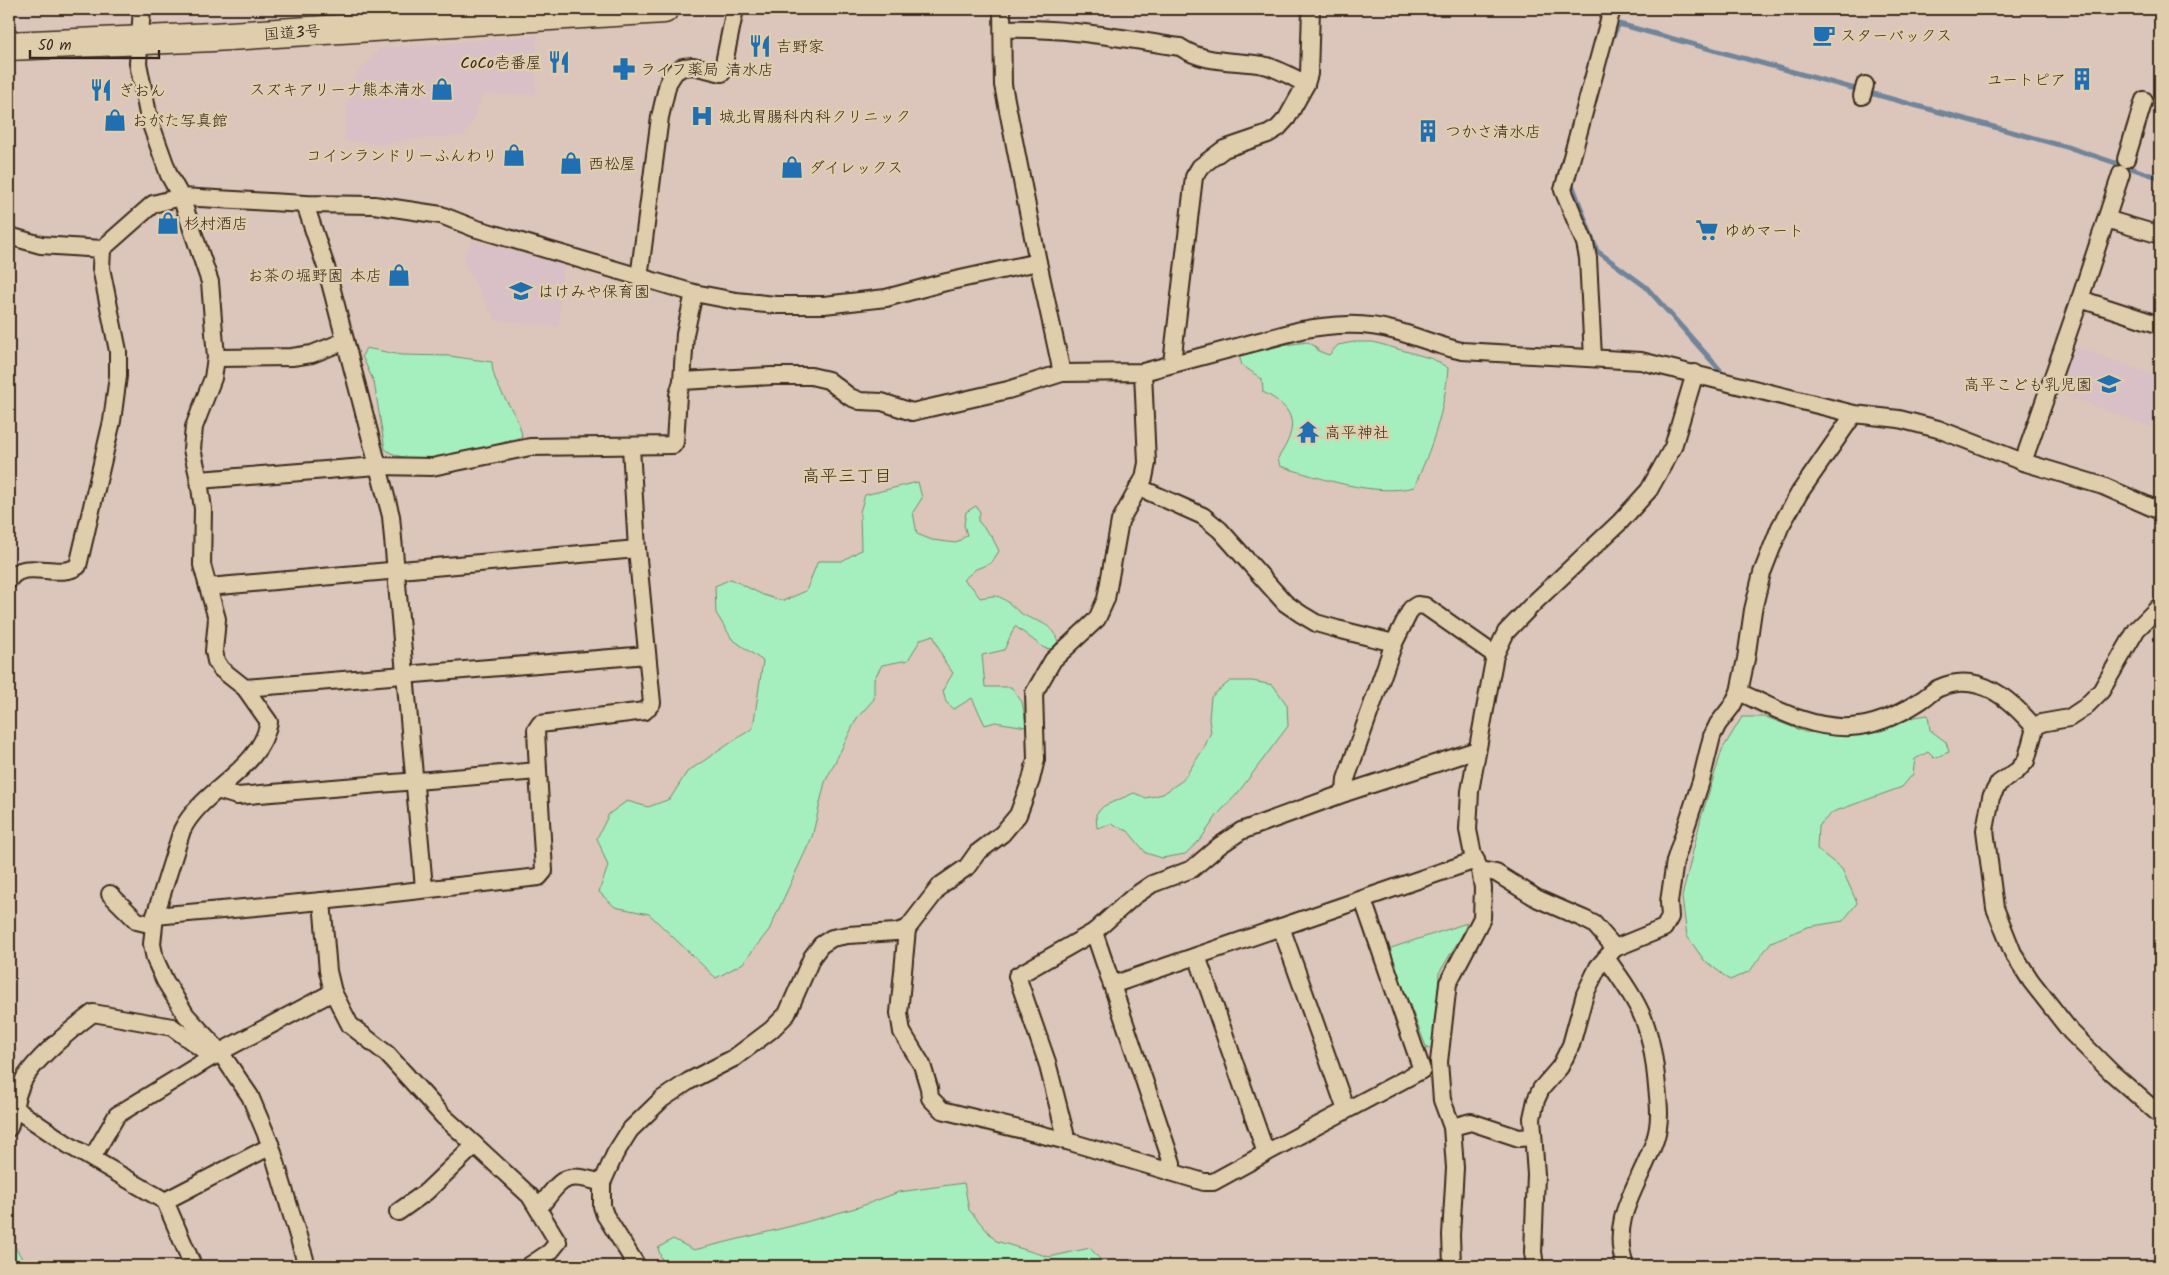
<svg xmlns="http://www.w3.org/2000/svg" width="2169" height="1275" font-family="Kalam,'Klee One',sans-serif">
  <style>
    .built { fill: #d9bfc6 }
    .green { fill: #a5efbe; stroke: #708c6e }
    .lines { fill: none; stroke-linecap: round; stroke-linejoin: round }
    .stream { stroke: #6f859a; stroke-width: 5 }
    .street-casing { stroke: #3b2a1e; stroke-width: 20 }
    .highway-casing { stroke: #3b2a1e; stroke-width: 31 }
    .street { stroke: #e0cdab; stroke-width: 16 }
    .highway { stroke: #e0cdab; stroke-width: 28 }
    .labels { text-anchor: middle; stroke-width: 5; stroke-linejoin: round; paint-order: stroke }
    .street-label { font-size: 16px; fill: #3b2a1e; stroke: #e0cdab }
    .poi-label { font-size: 16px; fill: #3b2a1e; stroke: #e0cdab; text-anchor: start }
    .neighbourhood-label { font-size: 18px; fill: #3b2a1e; stroke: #e0cdab }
  </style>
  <rect width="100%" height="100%" fill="#dcc5bb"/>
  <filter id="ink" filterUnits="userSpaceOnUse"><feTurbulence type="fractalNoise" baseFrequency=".02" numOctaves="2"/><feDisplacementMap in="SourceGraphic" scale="10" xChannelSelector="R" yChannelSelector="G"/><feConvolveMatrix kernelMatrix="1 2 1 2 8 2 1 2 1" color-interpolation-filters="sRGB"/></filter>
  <g filter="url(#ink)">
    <g class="built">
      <path d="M537 36 536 94H482L474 118 464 135 417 138 380 144 345 140 349 84 379 49Z"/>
      <path d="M473 241 563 263 558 326 496 320 464 261V255Z"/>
      <path d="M2071 346 2160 377V430L2056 391Z"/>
    </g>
    <g class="green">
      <path d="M1308 342 1316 347 1318 351 1329 355 1338 345 1354 342H1373L1433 359 1448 368C1445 410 1431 450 1414 487 1374 497 1319 478 1280 466L1278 458C1299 427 1297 409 1263 392L1262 379 1242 365 1239 356 1284 345Z"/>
      <path d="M366 348 401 355 449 356 492 362C492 390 519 410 522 437 489 446 414 473 385 449L374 382 362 356Z"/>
      <path d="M918 482 922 498 913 512 917 534 932 540 956 543 967 535 964 525 966 512 976 506 980 512 978 521 992 537 999 551 991 563 976 569 963 580 972 587 980 598C985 597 991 596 996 596 1006 598 1013 608 1022 614 1037 623 1049 620 1058 641L1052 649 1044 648 1015 626 1004 650 982 655 985 687H1011L1022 702 1027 727 995 722 985 725 972 698 954 709 946 702 943 690 953 673 945 662 933 635 921 639 908 660 882 665 874 679V699L857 718 825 782 812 837 769 930 743 963 716 978 649 914 615 907 599 892 608 866 597 838 609 814 627 801 648 807 670 799 687 772 753 728 763 661 732 639 716 613 715 586 731 579 763 595 783 601 806 591 818 561H842L861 550 860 512 865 495Z"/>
      <path d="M1230 681H1252L1273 685 1287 705 1288 726 1237 794 1218 814 1200 840 1185 854 1162 858 1146 853 1128 831 1111 824 1097 828 1096 814 1104 806 1134 793 1146 798 1163 794 1183 780 1204 748 1211 732 1209 719 1211 697Z"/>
      <path d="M1928 715 1930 730 1946 742 1949 752 1934 758 1928 752 1915 759 1913 774 1902 787 1833 812 1818 826 1817 849 1842 869 1857 903 1843 921 1807 927 1771 942 1750 971 1730 980 1704 960 1687 936 1682 897 1701 818 1722 750 1742 717H1766L1805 732 1850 735 1891 726 1915 717Z"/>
      <path d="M1467 923 1462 935 1439 973 1435 1040 1431 1047 1427 1049 1388 949Z"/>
      <path d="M964 1183 969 1210 996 1241 1049 1257 1090 1248 1106 1266H664L658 1248 673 1239 694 1250 792 1226 859 1207 899 1192Z"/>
      <path d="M9 1238 27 1266H9Z"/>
    </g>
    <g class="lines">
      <g class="stream">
        <path d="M1612 38 1619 24 2074 149 2160 178"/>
        <path d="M1572 184 1597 251 1646 287 1720 370"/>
      </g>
      <defs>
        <g id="street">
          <path d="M142 9 138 63 149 119 169 175 181 197 210 282 216 358 213 378 194 427 192 449 199 480 203 509 202 565 217 619 214 651 216 661 221 669 245 688 269 722C260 771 202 789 182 830L155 916 152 944 155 959 165 981 186 1015 220 1052 250 1096 271 1146 307 1266"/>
          <path d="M1002 9 1003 85 1038 262 1062 373"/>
          <path d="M1003 29C1062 27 1121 38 1180 47 1205 64 1234 60 1263 65 1278 68 1292 77 1306 84"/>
          <path d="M1862 96 1865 85"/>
          <path d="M2126 159 2144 100"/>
          <path d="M305 204 326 267 391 516 424 888"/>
          <path d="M2106 219 2160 235"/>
          <path d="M9 236 41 245 102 249 153 204 181 197 305 204 374 205 441 215 474 228 694 293 736 301 776 305H824L886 298 942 283 1038 262"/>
          <path d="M639 278 660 117 668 83 675 72 683 67 693 66 722 73 735 9"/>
          <path d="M2080 299 2121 174"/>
          <path d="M216 358 292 357 312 354 345 341"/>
          <path d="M1593 358 1588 258 1585 243 1563 190 1612 9"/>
          <path d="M1172 363 1194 177 1200 167 1224 149 1268 134 1278 128 1287 118 1306 84 1309 74 1311 9"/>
          <path d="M682 381 772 376H811L828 380 850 397 860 401 882 402 912 412 1008 390 1062 373 1143 372 1301 330C1334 324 1364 322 1396 331 1419 337 1440 347 1462 351L1641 361 1854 414 1899 419 1938 429 2023 462 2103 486 2160 511"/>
          <path d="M2023 462 2080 299 2160 325"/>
          <path d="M199 480 377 466 432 467 530 447 673 445 675 442 678 395 682 381 685 334 694 293"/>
          <path d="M1138 487 1203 516 1220 530 1285 603 1301 614 1316 623 1337 629 1394 643 1411 609 1417 605 1425 606 1495 655"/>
          <path d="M9 580C24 557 58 580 78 566L112 421 118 376V351L101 268 102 249"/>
          <path d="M208 587 637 549"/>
          <path d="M2160 606 2137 629 2101 691 2084 708 2069 718 2041 723 2035 728 2026 761 2017 771 1999 783 1991 797 1985 830 1995 908 2013 953 2031 981 2071 1032 2112 1073 2160 1115"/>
          <path d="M1394 643 1346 779 1345 793 1477 750"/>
          <path d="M245 688 647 655"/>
          <path d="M1739 692C1774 708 1810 729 1850 727 1874 726 1900 714 1920 701 1927 697 1932 691 1939 688 1979 670 2011 700 2035 728"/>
          <path d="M217 790 237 796 538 771 536 730 540 724 645 711 652 703 637 549 631 447"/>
          <path d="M1480 870 1496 873 1538 899 1584 919 1594 924 1615 948"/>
          <path d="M110 894 137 921 153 925"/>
          <path d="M322 901 328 971 333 992 350 1025 387 1054 443 1116 475 1145"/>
          <path d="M155 916 322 901 539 877 544 871 538 771"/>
          <path d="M907 929 899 1013 902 1032 922 1065 929 1088 930 1098 942 1110 1067 1141 1204 1182H1213L1266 1153"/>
          <path d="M1094 932 1133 897 1152 884 1192 869 1219 846 1241 831 1345 793"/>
          <path d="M1197 956 1266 1153 1422 1070 1363 900"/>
          <path d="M1606 958C1642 1007 1652 1026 1657 1087 1659 1105 1661 1122 1655 1140 1640 1185 1609 1216 1625 1266"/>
          <path d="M14 1108 67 1144 165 1201 193 1266"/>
          <path d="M1346 1110 1281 927 1476 860"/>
          <path d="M1452 1127 1471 1122 1519 1138 1533 1137"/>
          <path d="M9 1128C13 1114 15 1097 22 1083 32 1061 73 1028 93 1013L172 1027 213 1057"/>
          <path d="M1067 1141 1047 1062 1017 976 1094 932 1112 985"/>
          <path d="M92 1158 117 1115 220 1052 333 992"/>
          <path d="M1171 1172 1172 1163 1112 985 1281 927"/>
          <path d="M165 1201 271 1146"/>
          <path d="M539 1208C563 1178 563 1171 602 1183"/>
          <path d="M398 1212 426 1192 475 1145 530 1196 558 1242 550 1252 529 1266"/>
          <path d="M637 1266 605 1215 602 1206V1183L615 1154 630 1130 662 1099 689 1081 734 1058 771 1030 787 1014 812 957 821 945 832 938 848 935 896 932 907 929 941 885 967 867 977 853 1002 834 1018 815 1031 780 1036 759 1034 693 1053 660 1097 619 1106 599 1120 521 1144 478 1147 463 1143 372"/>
          <path d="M1452 1266 1451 1235 1455 1168 1452 1127 1442 1100 1439 1062 1448 983 1482 918 1483 888 1480 870 1473 855 1468 830 1470 791 1495 655 1506 632 1536 601 1620 522 1649 490 1673 447 1695 373"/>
          <path d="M1535 1266 1533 1252 1536 1175 1532 1118 1536 1100 1541 1089 1560 1067 1571 1045 1585 994 1598 967 1615 948 1664 928 1670 917 1669 902 1675 861 1701 781 1712 736 1718 724 1732 706 1739 692 1746 659 1753 610 1762 573 1780 527 1800 492 1854 414"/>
        </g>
        <path id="highway" d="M9 46 213 37 664 9"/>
      </defs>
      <use href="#street" class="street-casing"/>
      <use href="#highway" class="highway-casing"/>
      <use href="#street" class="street"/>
      <use href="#highway" class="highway"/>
    </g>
  </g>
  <defs>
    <symbol id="cafe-bare" viewBox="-9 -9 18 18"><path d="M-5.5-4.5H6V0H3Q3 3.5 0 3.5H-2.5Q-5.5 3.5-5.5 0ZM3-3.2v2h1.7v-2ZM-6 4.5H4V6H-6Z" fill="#1f6fb2" stroke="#e0cdab" stroke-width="2.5" paint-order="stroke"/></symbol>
    <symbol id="restaurant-bare" viewBox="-9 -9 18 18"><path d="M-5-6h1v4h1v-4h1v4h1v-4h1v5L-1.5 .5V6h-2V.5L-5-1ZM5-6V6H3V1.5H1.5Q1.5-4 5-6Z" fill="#1f6fb2" stroke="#e0cdab" stroke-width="2.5" paint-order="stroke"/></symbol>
    <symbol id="pharmacy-bare" viewBox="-9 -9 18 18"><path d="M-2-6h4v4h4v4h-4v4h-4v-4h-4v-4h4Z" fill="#1f6fb2" stroke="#e0cdab" stroke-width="2.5" paint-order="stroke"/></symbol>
    <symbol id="building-bare" viewBox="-9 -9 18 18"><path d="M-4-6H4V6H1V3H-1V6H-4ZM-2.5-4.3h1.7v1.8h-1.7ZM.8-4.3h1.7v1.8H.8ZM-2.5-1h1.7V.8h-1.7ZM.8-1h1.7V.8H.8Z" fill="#1f6fb2" stroke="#e0cdab" stroke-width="2.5" paint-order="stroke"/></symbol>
    <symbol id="shop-bare" viewBox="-9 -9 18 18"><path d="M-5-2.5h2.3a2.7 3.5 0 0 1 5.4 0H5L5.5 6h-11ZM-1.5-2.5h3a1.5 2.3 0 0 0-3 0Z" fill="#1f6fb2" stroke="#e0cdab" stroke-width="2.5" paint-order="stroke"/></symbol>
    <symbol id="hospital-bare" viewBox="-9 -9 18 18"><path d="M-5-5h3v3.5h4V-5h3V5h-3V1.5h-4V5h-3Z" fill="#1f6fb2" stroke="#e0cdab" stroke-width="2.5" paint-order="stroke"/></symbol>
    <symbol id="supermarket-bare" viewBox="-9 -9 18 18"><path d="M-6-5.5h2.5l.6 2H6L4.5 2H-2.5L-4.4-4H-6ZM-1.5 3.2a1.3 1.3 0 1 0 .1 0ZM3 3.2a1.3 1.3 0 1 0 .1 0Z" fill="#1f6fb2" stroke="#e0cdab" stroke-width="2.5" paint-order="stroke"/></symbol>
    <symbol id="school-bare" viewBox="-9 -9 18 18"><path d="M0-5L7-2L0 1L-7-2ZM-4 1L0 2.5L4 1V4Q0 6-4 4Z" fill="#1f6fb2" stroke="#e0cdab" stroke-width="2.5" paint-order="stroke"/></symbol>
    <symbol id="temple-bare" viewBox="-9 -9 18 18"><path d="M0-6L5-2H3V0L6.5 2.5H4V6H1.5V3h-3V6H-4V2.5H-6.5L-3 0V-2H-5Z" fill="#1f6fb2" stroke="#e0cdab" stroke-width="2.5" paint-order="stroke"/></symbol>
  </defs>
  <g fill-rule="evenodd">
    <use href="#cafe-bare" x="1808" y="19" width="32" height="32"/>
    <use href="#restaurant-bare" x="744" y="30" width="32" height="32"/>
    <use href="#restaurant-bare" x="543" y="46" width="32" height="32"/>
    <use href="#pharmacy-bare" x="608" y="53" width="32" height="32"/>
    <use href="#building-bare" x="2066" y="63" width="32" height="32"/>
    <use href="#shop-bare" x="426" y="73" width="32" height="32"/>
    <use href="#restaurant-bare" x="85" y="74" width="32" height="32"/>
    <use href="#hospital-bare" x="686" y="100" width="32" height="32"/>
    <use href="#shop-bare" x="99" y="104" width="32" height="32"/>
    <use href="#building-bare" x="1412" y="115" width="32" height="32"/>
    <use href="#shop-bare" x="498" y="139" width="32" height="32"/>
    <use href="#shop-bare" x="555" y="147" width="32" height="32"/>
    <use href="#shop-bare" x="776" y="151" width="32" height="32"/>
    <use href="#shop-bare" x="152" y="207" width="32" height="32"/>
    <use href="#supermarket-bare" x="1691" y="214" width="32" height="32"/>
    <use href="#shop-bare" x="383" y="259" width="32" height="32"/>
    <use href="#school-bare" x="505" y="275" width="32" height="32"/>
    <use href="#school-bare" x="2093" y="368" width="32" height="32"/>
    <use href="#temple-bare" x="1292" y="416" width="32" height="32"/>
  </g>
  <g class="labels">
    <g class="street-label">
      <text transform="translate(292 32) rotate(-4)" y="6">国道3号</text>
    </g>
    <g class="poi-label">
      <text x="1840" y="41">スターバックス</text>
      <text x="776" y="52">吉野家</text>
      <text x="542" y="68" text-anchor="end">CoCo壱番屋</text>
      <text x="640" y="75">ライフ薬局 清水店</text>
      <text x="2066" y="85" text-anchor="end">ユートピア</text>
      <text x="426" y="95" text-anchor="end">スズキアリーナ熊本清水</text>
      <text x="118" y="96">ぎおん</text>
      <text x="719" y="122">城北胃腸科内科クリニック</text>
      <text x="132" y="126">おがた写真館</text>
      <text x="1445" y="137">つかさ清水店</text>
      <text x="498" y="161" text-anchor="end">コインランドリーふんわり</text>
      <text x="588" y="169">西松屋</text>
      <text x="809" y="173">ダイレックス</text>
      <text x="184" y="229">杉村酒店</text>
      <text x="1724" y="236">ゆめマート</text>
      <text x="382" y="281" text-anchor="end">お茶の堀野園 本店</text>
      <text x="538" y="297">はけみや保育園</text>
      <text x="2092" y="390" text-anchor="end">高平こども乳児園</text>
      <text x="1325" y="438">高平神社</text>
    </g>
    <g class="neighbourhood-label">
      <text x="847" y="482">高平三丁目</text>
    </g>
  </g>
  <rect width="2169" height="1275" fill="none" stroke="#e0cdab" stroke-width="30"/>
  <rect x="15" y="15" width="2139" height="1245" fill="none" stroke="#3b2a1e" stroke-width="2" filter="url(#ink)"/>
  <path d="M30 50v8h129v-8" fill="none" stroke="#3b2a1e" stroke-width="2.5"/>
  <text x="38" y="50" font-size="15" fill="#3b2a1e" stroke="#e0cdab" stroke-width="4" paint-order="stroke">50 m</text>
</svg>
